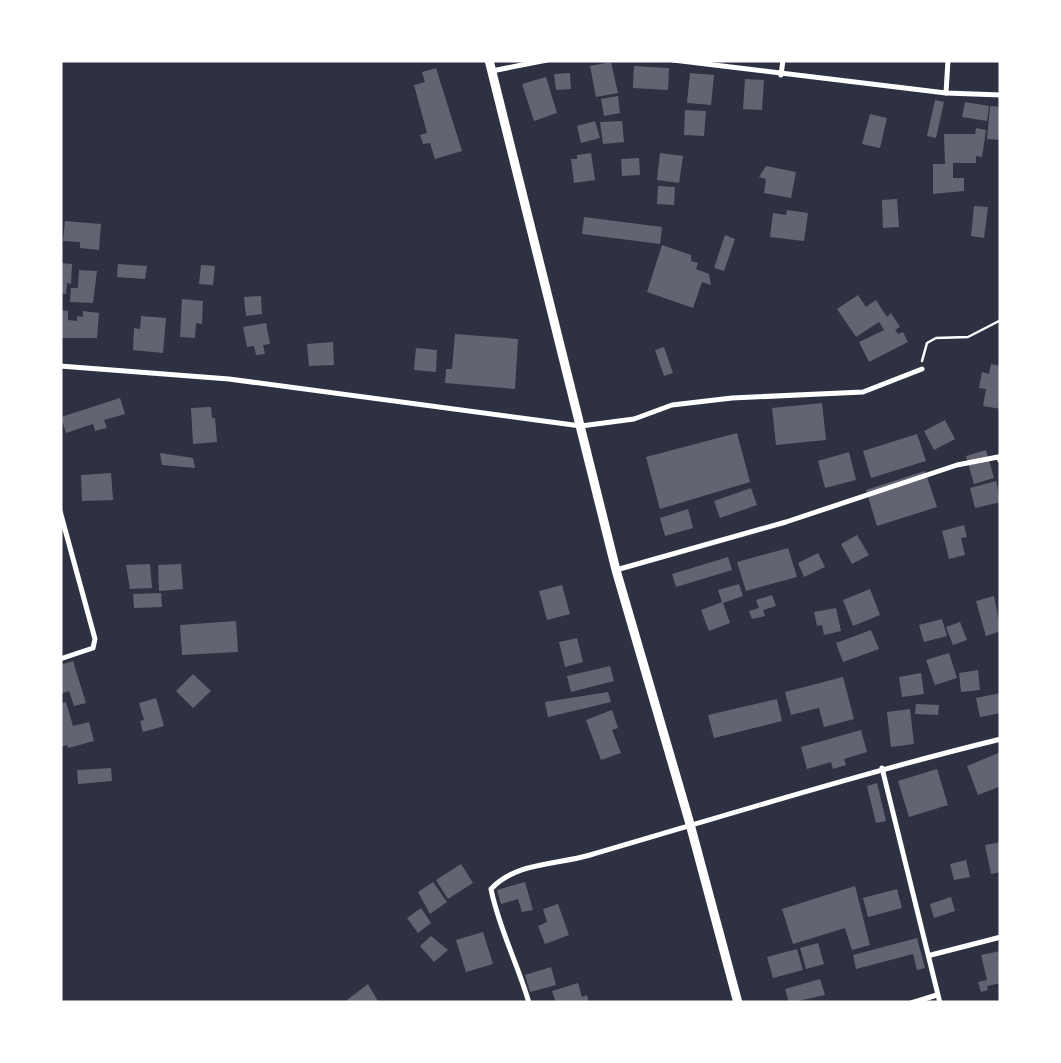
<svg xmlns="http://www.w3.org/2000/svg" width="1061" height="1063" font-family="Ubuntu,sans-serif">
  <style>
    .building { fill: #626471 }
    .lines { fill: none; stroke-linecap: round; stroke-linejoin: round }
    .path { stroke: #fff; stroke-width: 2.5 }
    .minor { stroke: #fff; stroke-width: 5 }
    .trunk { stroke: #fff; stroke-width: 9 }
  </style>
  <rect width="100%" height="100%" fill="#2d3142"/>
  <g class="building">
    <path d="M611 62 618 93 596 97 590 66Z"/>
    <path d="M634 66 669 68 668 90 633 88Z"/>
    <path d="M436 68 462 151 435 159 430 143 423 144 420 135 427 133 414 85 425 82 422 72Z"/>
    <path d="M570 73 571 89 556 90 554 74Z"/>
    <path d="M690 73 714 75 711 105 687 103Z"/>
    <path d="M546 77 557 113 534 121 522 84Z"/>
    <path d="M745 79 764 80 762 110 743 109Z"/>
    <path d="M618 96 620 113 604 116 601 99Z"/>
    <path d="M935 100 944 102 936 138 927 136Z"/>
    <path d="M965 102 989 106 987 121 962 117Z"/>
    <path d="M990 106 1001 107V140L987 139Z"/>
    <path d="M685 110 706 111 704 136 684 135Z"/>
    <path d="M870 114 887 118 880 148 862 144Z"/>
    <path d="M595 121 600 138 581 143 577 126Z"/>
    <path d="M622 121 624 142 603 144 600 122Z"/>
    <path d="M976 128 986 130 982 157 976 156V163H953V178H964V191L933 194V164H945L944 134H975Z"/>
    <path d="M591 153 595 180 574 183 571 159H577V155Z"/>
    <path d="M660 153 683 156 679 183 657 180Z"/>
    <path d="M639 158 640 175 622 176 621 159Z"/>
    <path d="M766 166 796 172 791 198 764 193 766 179 759 177Z"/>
    <path d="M658 186 675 187 674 205 657 204Z"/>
    <path d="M897 199 899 227 883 228 882 200Z"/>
    <path d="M974 206 988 207 984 238 971 236Z"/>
    <path d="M787 210 808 213 804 241 770 237 773 213 786 215Z"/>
    <path d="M584 217 662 227 660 244 582 234Z"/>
    <path d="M65 221 101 224 99 250 80 248V242L63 241Z"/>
    <path d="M725 235 735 239 724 271 714 268Z"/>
    <path d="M662 245 691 255V261L698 263 696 269 709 274 711 285 702 282 693 308 647 292Z"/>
    <path d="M60 263 72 264 71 284 67 283 66 294 60 293Z"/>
    <path d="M118 264 147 266 145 279 117 277Z"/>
    <path d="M201 265 215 266 213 285 199 284Z"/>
    <path d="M79 270 97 271 93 303 70 302 71 288H78Z"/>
    <path d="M858 295 866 307 876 300 887 317 891 313 900 327 895 330 898 334 903 332 908 342 869 362 859 342 884 330 879 322 856 337 837 309Z"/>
    <path d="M261 296 262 314 246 316 244 297Z"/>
    <path d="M182 299 203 301 202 324 196 323 195 338 180 337Z"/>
    <path d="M60 310 68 311V320L77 321V316L83 317V311L99 313 97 338H60Z"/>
    <path d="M141 316 166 318 163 353 133 350 134 328 140 329Z"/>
    <path d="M266 323 270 344 263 345 265 354 256 355 254 346 247 347 243 327Z"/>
    <path d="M455 334 518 339 515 389 445 383 446 369H452Z"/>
    <path d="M333 342 334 365 309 366 307 344Z"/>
    <path d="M664 347 673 373 664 376 655 350Z"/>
    <path d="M416 348 437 350 436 372 414 370Z"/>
    <path d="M991 364 1001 366V409L983 406 986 389 979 388 982 372 989 374Z"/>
    <path d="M120 398 125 414 104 420 107 428 95 431 93 424 66 433 61 417Z"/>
    <path d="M822 403 826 440 776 445 772 408Z"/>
    <path d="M211 407 212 418H215L217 442 193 444 191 408Z"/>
    <path d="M945 420 955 439 934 450 924 431Z"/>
    <path d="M737 433 750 482 660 509 646 457Z"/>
    <path d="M917 434 926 461 871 478 863 451Z"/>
    <path d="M986 450 994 478 974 484 966 456Z"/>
    <path d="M849 452 856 480 825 488 818 461Z"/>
    <path d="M160 453 193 458 195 468 162 465Z"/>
    <path d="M925 471 937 507 877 526 866 490Z"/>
    <path d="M111 473 113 500 82 501 81 475Z"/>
    <path d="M996 481 1001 502 975 508 970 488Z"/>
    <path d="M751 488 757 505 720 518 714 501Z"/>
    <path d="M688 509 693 528 665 536 660 518Z"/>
    <path d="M964 525 967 537 961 538 965 555 949 559 942 531Z"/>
    <path d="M857 535 869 555 852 564 841 544Z"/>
    <path d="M788 548 797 577 746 591 737 562Z"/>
    <path d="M818 553 825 567 804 577 798 563Z"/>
    <path d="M728 557 732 570 676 587 672 574Z"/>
    <path d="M150 564 152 588 130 589 126 565Z"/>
    <path d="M181 564 183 589 159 591 158 565Z"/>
    <path d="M739 584 743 596 723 603 730 623 709 631 701 610 722 602 718 590Z"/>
    <path d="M562 585 570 614 547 620 539 591Z"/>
    <path d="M870 589 880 615 853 626 843 600Z"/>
    <path d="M161 593 162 607 134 608 133 594Z"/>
    <path d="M772 595 776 606 763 610 765 616 752 619 749 611 759 608 756 600Z"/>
    <path d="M994 596 1001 631 986 636 976 601Z"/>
    <path d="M836 608 841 631 824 635 822 625 817 626 814 612Z"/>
    <path d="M942 619 947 636 924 642 919 625Z"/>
    <path d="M236 621 238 652 182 655 180 625Z"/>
    <path d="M960 622 967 640 953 645 946 627Z"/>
    <path d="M871 630 879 649 843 662 836 643Z"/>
    <path d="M577 638 583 662 565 667 559 642Z"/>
    <path d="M949 653 957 678 935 685 926 660Z"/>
    <path d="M73 661 86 703 74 706 69 691 60 694V665Z"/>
    <path d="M610 666 614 681 571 692 567 676Z"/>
    <path d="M978 670 980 690 961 692 959 673Z"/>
    <path d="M921 673 924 694 902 697 899 677Z"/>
    <path d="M193 674 211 691 193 708 176 691Z"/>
    <path d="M843 677 854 719 824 727 819 708 791 715 785 692Z"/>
    <path d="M608 692 611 702 548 717 545 702Z"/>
    <path d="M1001 693V713L980 717 976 698Z"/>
    <path d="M156 698 164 726 143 732 140 721 144 720 139 703Z"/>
    <path d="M777 699 782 721 714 738 708 715Z"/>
    <path d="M66 702 73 726 89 722 94 741 68 748 67 745 60 747V704Z"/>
    <path d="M916 704 939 705 938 715 915 714Z"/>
    <path d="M910 709 914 744 891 747 887 712Z"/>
    <path d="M612 710 618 728 612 730 621 753 601 760 586 720Z"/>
    <path d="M861 730 867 752 844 759 846 765 833 769 831 762 807 769 801 747Z"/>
    <path d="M1001 752V786L978 795 967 766Z"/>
    <path d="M111 768 112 781 78 784 77 770Z"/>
    <path d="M937 769 948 805 909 817 898 781Z"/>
    <path d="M877 783 886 821 876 823 867 786Z"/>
    <path d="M1001 842V872L991 874 985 845Z"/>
    <path d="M966 860 970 877 954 880 950 864Z"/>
    <path d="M461 864 473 883 448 899 436 880Z"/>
    <path d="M433 882 447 902 430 914 418 892Z"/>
    <path d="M525 882 533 910 522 912 518 899 501 904 497 890Z"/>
    <path d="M855 886 870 945 852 950 845 928 793 944 782 909Z"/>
    <path d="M897 889 902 908 868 917 863 898Z"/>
    <path d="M951 897 955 911 934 918 930 904Z"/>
    <path d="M558 904 569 935 545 944 538 926 547 922 543 909Z"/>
    <path d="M421 908 431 923 418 933 407 918Z"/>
    <path d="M483 932 493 964 466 972 456 940Z"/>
    <path d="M431 936 448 950 434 962 420 946Z"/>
    <path d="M917 938 925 968 917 970 913 954 856 969 853 955Z"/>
    <path d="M818 943 824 964 806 969 800 948Z"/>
    <path d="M797 949 803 970 773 978 767 957Z"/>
    <path d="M1000 951 1001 983 987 986 988 990 981 992 978 982 987 980 981 955Z"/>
    <path d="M551 967 556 985 530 992 525 975Z"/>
    <path d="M820 979 825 995 789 1003 785 989Z"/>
    <path d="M578 983 582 997 587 995 589 1003H556L552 991Z"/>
    <path d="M368 984 379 1003H343Z"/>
  </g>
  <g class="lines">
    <path class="path" d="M922 361 927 343 936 338 968 337 1001 320"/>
    <g class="minor">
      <path d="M673 60 946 93 1001 95"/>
      <path d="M492 71 547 60"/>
      <path d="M781 75 783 60"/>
      <path d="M946 93 948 60"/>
      <path d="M60 366 229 379 581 426 634 419 672 405 732 398 863 392 922 369"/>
      <path d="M60 511 95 639 93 648 60 659"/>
      <path d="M616 570 786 522 957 465 998 457 1001 462"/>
      <path d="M882 768 940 1003"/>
      <path d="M931 955 1001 937"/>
      <path d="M529 1003C518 964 499 929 491 889 516 862 556 865 590 855 727 815 862 773 1001 739"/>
      <path d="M911 1003 937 995"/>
    </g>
    <path class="trunk" d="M489 60 616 570 690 824 738 1003"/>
  </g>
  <rect width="1061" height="1063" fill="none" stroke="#ffffff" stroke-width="125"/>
</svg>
